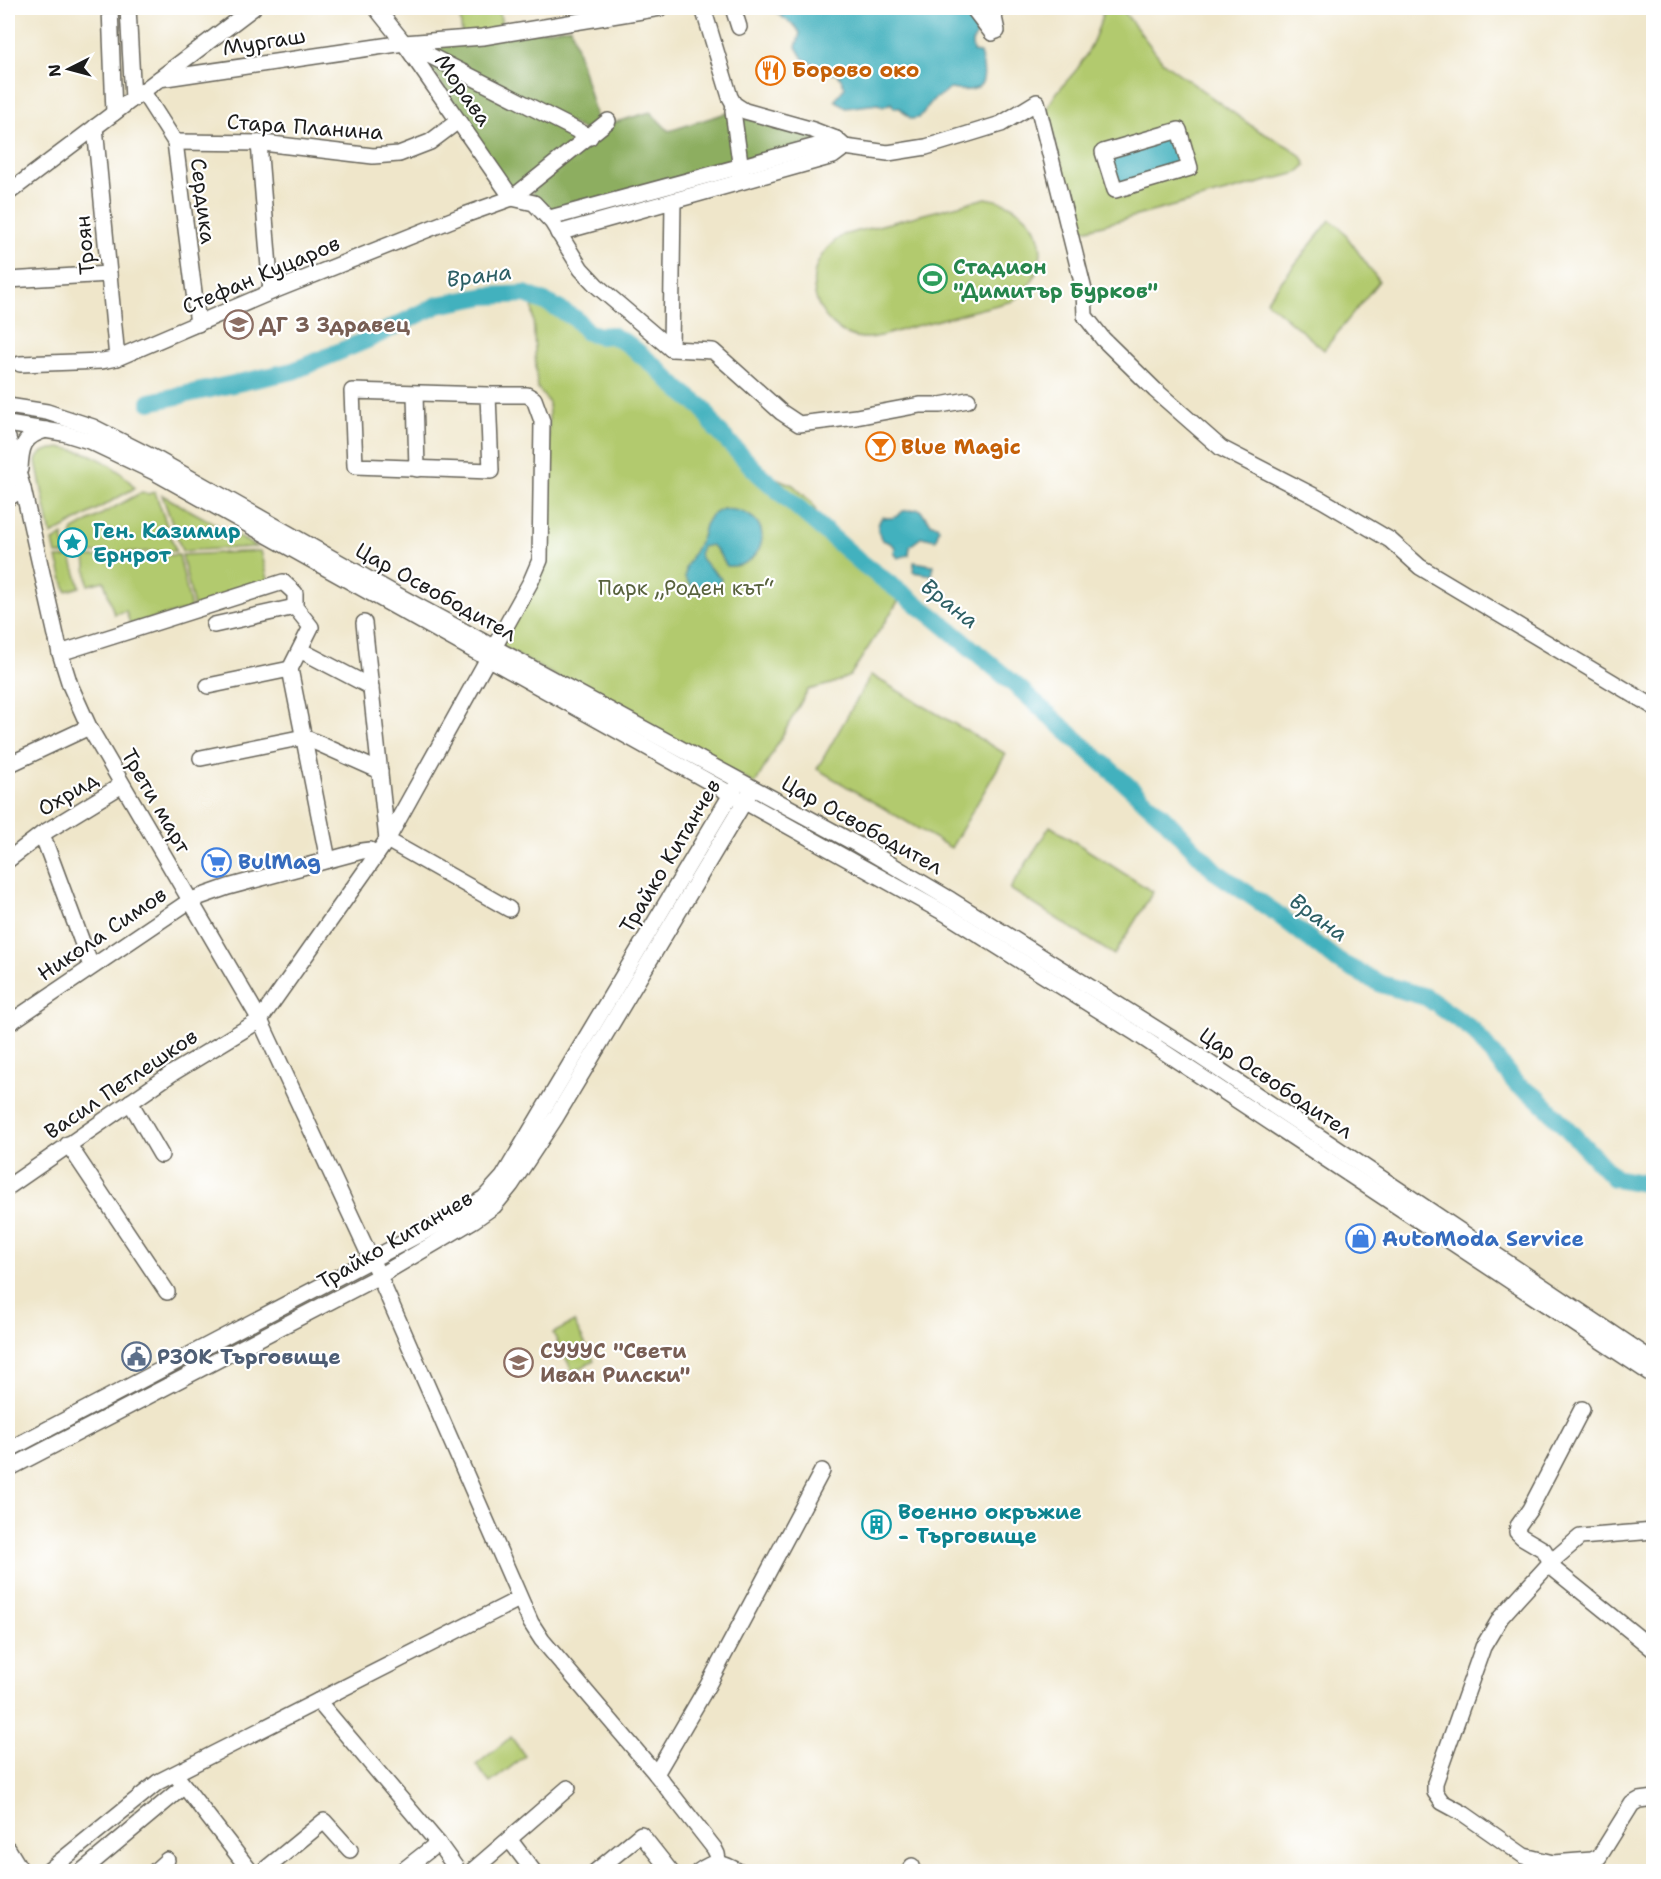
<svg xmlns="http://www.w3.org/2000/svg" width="1661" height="1879" font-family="'Shantell Sans',sans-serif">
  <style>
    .green { fill: #b2ca6e; stroke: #677345; stroke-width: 1.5 }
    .forest { fill: #8dae61; stroke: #54653e; stroke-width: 1.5 }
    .water { fill: #42b1be; stroke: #2f666d; stroke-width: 1.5 }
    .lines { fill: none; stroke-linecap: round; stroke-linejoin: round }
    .river { stroke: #42b1be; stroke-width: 18 }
    .minor-casing { stroke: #666359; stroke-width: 18 }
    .minor { stroke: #fff; stroke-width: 15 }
    .labels { text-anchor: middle; stroke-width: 4.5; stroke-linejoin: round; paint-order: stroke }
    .street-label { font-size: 21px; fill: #1c1c1c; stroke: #fff }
    .food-label { font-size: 21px; font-weight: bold; fill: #c56008; stroke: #fff; text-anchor: start }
    .leisure-label { font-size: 21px; font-weight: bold; fill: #27864d; stroke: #fff; text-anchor: start }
    .education-label { font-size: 21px; font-weight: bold; fill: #785e54; stroke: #fff; text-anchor: start }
    .culture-label { font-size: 21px; font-weight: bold; fill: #0d838f; stroke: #fff; text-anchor: start }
    .park-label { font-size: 21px; fill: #58623d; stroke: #fff }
    .shop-label { font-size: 21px; font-weight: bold; fill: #366cbe; stroke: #fff; text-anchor: start }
    .service-label { font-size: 21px; font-weight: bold; fill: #4e5e75; stroke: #fff; text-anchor: start }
    .water-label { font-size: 22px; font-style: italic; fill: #2d5f65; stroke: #fff }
  </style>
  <rect width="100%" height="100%" fill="#fff"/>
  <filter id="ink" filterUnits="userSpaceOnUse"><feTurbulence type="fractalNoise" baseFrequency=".0167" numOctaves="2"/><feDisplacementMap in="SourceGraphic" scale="12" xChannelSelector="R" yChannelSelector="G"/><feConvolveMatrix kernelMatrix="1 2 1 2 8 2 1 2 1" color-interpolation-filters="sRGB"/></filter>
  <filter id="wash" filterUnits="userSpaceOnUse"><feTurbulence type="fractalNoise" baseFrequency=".008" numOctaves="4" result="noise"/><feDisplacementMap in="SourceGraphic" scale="24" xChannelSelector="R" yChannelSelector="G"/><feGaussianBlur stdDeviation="1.35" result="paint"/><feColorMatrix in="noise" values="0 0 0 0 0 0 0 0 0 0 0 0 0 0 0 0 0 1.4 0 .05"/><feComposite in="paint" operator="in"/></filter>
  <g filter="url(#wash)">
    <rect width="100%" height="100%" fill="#efe6ca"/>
    <g class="green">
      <path d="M459 8H499L503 31 462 34Z"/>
      <path d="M1104 8H1121L1163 62 1256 129 1289 147 1302 157 1306 165 1297 173 1080 231 1047 111C1052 94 1066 83 1077 69 1091 50 1099 30 1104 8Z"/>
      <path d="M986 198C1045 207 1060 265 1013 301 980 309 947 318 915 326 900 330 885 336 870 338 841 340 817 315 814 288 811 265 825 247 843 235Z"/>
      <path d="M1330 220 1340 227 1379 281 1324 350 1266 301Z"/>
      <path d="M532 298 632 350 664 374 701 412 727 450 741 459 771 476 793 485 812 503 822 524 901 597 850 676 831 684 808 690 755 784 498 645 547 564 549 403 537 387Z"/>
      <path d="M63 448C91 451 118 466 135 488L51 535 36 461C40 449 52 449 63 448Z"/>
      <path d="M142 492 148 494 155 492 176 551 85 553 75 549 71 536 73 530Z"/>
      <path d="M162 495 257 547 182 551Z"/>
      <path d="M63 535V542L68 554H56L53 541Z"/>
      <path d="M261 551 269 583 194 608 182 555Z"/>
      <path d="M179 555 191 609 130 624 126 611 114 614 104 581 88 585 85 557Z"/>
      <path d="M71 557 80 587 66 591 57 558Z"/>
      <path d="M871 675 1006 754 951 848 817 769Z"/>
      <path d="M1050 826 1153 892 1114 955 1010 889Z"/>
      <path d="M574 1322 594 1361 573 1372 553 1333Z"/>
      <path d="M511 1737 525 1756 490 1783 476 1765Z"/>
    </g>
    <g class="forest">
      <path d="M571 27 598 124 588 132 419 47Z"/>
      <path d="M425 59 581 137 512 191Z"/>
      <path d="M650 112 669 131 726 113 813 136 816 141 557 213 534 197 532 193 535 189 609 124Z"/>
    </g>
    <g class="water">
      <path d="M781 8H957L955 10 960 15 973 20 977 35 972 43 973 52 980 53C989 83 983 95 950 89L933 100 919 118 911 119 900 108H894L891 103 883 107 878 104 846 108 835 100 845 87 838 74C822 74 818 64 803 59L796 47 800 33 796 27 778 14Z"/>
      <path d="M1178 132 1188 166 1116 188 1106 154Z"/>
      <path d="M723 509C782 510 766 570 727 566L716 549 711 545 702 547 699 554C703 565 715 570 721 579L719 586 710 591 693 588 685 578 686 567 702 537 705 525 711 515Z"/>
      <path d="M919 509 932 524 937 525 939 529 936 540 922 537 910 546 909 555 898 558 894 553 895 547 890 543 882 540C877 531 876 526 882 517 892 519 896 518 903 511Z"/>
      <path d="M914 562 934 565 932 575 913 572Z"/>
    </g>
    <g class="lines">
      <path class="river" d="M150 402 293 371 367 340 438 305 485 296 525 294 550 304 576 319 587 332 600 336 611 335 628 344 657 368 678 389 703 408 716 429 759 474 863 564 934 617 1020 689 1163 817 1216 872 1276 913 1339 962 1381 984 1426 997 1473 1030 1517 1085 1538 1098 1614 1178 1654 1185"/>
    </g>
  </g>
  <g filter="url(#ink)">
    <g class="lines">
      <defs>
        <g id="minor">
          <path d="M110 8 114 113"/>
          <path d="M128 8 133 99"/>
          <path d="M376 8 404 43 512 198"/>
          <path d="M703 8 730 97 734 104 745 111 813 130 836 139 845 147 888 153 926 147 1001 124 1037 102 1084 290 1085 316 1103 339 1155 390 1221 448 1322 500 1390 540 1420 567 1654 707"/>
          <path d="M733 8 739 27"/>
          <path d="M973 8 992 33"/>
          <path d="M992 8 997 31"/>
          <path d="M407 44 590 137"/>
          <path d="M159 79 404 43 483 37 660 8"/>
          <path d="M143 92 175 142 198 324"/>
          <path d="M734 104 733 111 742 177"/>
          <path d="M95 127 117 358"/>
          <path d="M1179 130 1190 168 1115 190 1103 152Z"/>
          <path d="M175 142 263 143 373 156 399 154 430 142 458 121"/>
          <path d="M259 143 271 292"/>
          <path d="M8 193 253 8"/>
          <path d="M512 198 534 203 552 222 581 269 596 285 671 349 713 351 781 412 799 424 856 417 920 405H940L968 400"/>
          <path d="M550 218 827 143 836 139"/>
          <path d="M558 233 833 156 845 147"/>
          <path d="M8 280 109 274"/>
          <path d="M671 349 673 201"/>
          <path d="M20 364 102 361 117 358 271 292 459 217 512 198 608 121"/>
          <path d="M415 394 417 469"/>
          <path d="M8 406 47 412 93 427 160 461 390 591 858 845 951 900 1187 1048 1654 1361"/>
          <path d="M8 424 63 433 89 441 154 472 946 914 1137 1034 1654 1376"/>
          <path d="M8 438 23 489 60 653 70 685 89 727 260 1020 379 1276 531 1623 542 1640 656 1774 714 1848 717 1854 720 1872"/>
          <path d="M20 469C21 447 23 436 46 430"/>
          <path d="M8 498 23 489"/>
          <path d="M364 623 387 840 509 909"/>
          <path d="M214 625 295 607"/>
          <path d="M300 650 371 687"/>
          <path d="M60 653 283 582 295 593V607L311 627 290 669 328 860"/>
          <path d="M208 686 290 669"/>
          <path d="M201 758 304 737 380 771"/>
          <path d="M8 765 89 727"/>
          <path d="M42 834 91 966"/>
          <path d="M8 860 42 834 122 785"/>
          <path d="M8 1024 191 900 228 887 362 851 370 850 377 854"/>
          <path d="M130 1102 161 1155"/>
          <path d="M68 1144 167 1292"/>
          <path d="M8 1187 171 1074 260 1020 387 840 531 581 540 560 542 421 534 399 527 395H488L352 391 355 466 491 471 488 395"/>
          <path d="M1582 1409 1530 1509 1518 1526 1517 1532 1522 1537 1544 1550 1555 1570 1654 1650"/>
          <path d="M8 1450 460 1213 484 1198 503 1177 736 786"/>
          <path d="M8 1469 379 1276 474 1220 494 1206 511 1185 556 1117 749 794"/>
          <path d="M1654 1531 1580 1537 1551 1562 1519 1597 1501 1617 1483 1647 1435 1783V1792L1442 1802 1464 1814 1524 1856 1553 1863 1592 1860 1599 1857 1632 1804 1639 1800 1654 1798"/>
          <path d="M318 1701 438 1843 459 1872"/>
          <path d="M656 1774 708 1685 822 1471"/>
          <path d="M178 1778 251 1872"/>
          <path d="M509 1839 534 1872"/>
          <path d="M8 1849 22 1872"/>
          <path d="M47 1872 158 1782 519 1599"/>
          <path d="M81 1872 184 1786"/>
          <path d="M154 1872 167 1860"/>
          <path d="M262 1872 324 1821 350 1850"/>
          <path d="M401 1872 438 1843"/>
          <path d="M471 1872 568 1788"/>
          <path d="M595 1872 641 1834 671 1872"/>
          <path d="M698 1872C716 1858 722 1863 740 1872"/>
          <path d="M909 1872 912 1866"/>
        </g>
      </defs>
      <use href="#minor" class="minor-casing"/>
      <use href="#minor" class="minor"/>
    </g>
  </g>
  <defs>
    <symbol id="restaurant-ring" viewBox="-11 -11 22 22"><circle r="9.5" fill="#fff" stroke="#e8710a" stroke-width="1.5"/><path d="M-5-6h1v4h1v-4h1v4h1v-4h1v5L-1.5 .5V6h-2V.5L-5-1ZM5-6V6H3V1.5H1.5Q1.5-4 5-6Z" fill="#e8710a"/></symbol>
    <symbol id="stadium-ring" viewBox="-11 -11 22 22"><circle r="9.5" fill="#fff" stroke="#2e9e5b" stroke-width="1.5"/><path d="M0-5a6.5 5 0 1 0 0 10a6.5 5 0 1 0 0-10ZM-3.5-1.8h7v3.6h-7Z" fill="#2e9e5b"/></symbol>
    <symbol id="school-ring" viewBox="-11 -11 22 22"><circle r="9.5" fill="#fff" stroke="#8d6e63" stroke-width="1.5"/><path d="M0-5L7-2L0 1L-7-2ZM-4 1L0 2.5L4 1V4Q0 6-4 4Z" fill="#8d6e63"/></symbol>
    <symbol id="bar-ring" viewBox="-11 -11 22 22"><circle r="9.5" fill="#fff" stroke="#e8710a" stroke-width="1.5"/><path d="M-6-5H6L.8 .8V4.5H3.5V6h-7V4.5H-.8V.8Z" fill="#e8710a"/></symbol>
    <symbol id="sight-ring" viewBox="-11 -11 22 22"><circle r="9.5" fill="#fff" stroke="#0f9aa8" stroke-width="1.5"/><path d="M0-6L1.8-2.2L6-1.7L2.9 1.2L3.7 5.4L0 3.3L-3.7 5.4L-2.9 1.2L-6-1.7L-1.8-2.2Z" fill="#0f9aa8"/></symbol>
    <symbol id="supermarket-ring" viewBox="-11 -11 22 22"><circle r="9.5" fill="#fff" stroke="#3f7fe0" stroke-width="1.5"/><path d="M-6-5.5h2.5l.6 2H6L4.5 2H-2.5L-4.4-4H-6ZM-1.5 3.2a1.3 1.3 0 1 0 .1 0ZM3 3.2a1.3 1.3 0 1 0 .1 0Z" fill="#3f7fe0"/></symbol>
    <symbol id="shop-ring" viewBox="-11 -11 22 22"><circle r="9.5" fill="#fff" stroke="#3f7fe0" stroke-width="1.5"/><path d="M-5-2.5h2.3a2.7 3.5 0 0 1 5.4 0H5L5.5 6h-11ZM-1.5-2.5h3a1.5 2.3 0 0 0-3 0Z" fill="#3f7fe0"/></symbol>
    <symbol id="civic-ring" viewBox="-11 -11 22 22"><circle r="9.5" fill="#fff" stroke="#5c6f8a" stroke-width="1.5"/><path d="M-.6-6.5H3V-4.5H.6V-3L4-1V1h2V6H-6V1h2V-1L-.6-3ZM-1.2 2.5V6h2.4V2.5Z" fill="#5c6f8a"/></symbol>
    <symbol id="building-ring" viewBox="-11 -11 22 22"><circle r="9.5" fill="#fff" stroke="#0f9aa8" stroke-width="1.5"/><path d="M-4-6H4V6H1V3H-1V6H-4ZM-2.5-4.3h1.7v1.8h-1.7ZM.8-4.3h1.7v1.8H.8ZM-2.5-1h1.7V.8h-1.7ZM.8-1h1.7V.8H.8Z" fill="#0f9aa8"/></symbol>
  </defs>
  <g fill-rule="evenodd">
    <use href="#restaurant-ring" x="754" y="54" width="33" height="33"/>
    <use href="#stadium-ring" x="916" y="262" width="33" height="33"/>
    <use href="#school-ring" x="222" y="308" width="33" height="33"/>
    <use href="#bar-ring" x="864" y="430" width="33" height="33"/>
    <use href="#sight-ring" x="56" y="526" width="33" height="33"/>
    <use href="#supermarket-ring" x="200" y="846" width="33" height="33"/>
    <use href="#shop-ring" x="1344" y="1222" width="33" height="33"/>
    <use href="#civic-ring" x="120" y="1340" width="33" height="33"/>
    <use href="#school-ring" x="502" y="1346" width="33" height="33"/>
    <use href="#building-ring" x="860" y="1508" width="33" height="33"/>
  </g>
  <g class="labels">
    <g class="street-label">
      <text transform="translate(264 42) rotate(-9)" y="7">Мургаш</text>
      <text transform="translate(463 90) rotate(55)" y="7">Морава</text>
      <text transform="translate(305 127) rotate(4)" y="7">Стара Планина</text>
      <text transform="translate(203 201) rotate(83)" y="7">Сердика</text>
      <text transform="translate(85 245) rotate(-95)" y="7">Троян</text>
      <text transform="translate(261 275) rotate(-23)" y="7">Стефан Куцаров</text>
      <text transform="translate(436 592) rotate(29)" y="7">Цар Освободител</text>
      <text transform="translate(68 794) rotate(-31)" y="7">Охрид</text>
      <text transform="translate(156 801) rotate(60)" y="7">Трети март</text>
      <text transform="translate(862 825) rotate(29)" y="7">Цар Освободител</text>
      <text transform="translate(670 856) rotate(-59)" y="7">Трайко Китанчев</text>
      <text transform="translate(102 934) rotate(-34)" y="7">Никола Симов</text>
      <text transform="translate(1276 1083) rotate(34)" y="7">Цар Освободител</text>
      <text transform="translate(121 1084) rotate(-34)" y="7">Васил Петлешков</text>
      <text transform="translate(395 1240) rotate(-30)" y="7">Трайко Китанчев</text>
    </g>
    <g class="food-label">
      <text x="792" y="77">Борово око</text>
      <text x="901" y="454">Blue Magic</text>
    </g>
    <g class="leisure-label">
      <text x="953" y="274">Стадион<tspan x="953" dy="24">"Димитър Бурков"</tspan></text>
    </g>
    <g class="education-label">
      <text x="259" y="332">ДГ 3 Здравец</text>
      <text x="540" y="1358">СУУУС "Свети<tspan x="540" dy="24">Иван Рилски"</tspan></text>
    </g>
    <g class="culture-label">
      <text x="93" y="538">Ген. Казимир<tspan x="93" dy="24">Ернрот</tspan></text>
      <text x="898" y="1519">Военно окръжие<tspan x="898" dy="24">- Търговище</tspan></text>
    </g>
    <g class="park-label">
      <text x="686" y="595">Парк „Роден кът“</text>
    </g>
    <g class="shop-label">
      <text x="238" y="869">BulMag</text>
      <text x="1382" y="1246">AutoModa Service</text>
    </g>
    <g class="service-label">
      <text x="157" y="1364">РЗОК Търговище</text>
    </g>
    <g class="water-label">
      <text transform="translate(479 275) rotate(-7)" y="8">Врана</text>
      <text transform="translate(950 603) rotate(38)" y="8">Врана</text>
      <text transform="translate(1319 917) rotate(36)" y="8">Врана</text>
    </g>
  </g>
  <rect width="1661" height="1879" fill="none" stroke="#fff" stroke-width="30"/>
  <g transform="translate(69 69) rotate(264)" stroke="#ffffff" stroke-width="4.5" paint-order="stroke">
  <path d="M0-4.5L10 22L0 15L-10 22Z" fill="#1c1c1c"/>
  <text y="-9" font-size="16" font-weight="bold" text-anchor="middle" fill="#1c1c1c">N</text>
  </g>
</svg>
